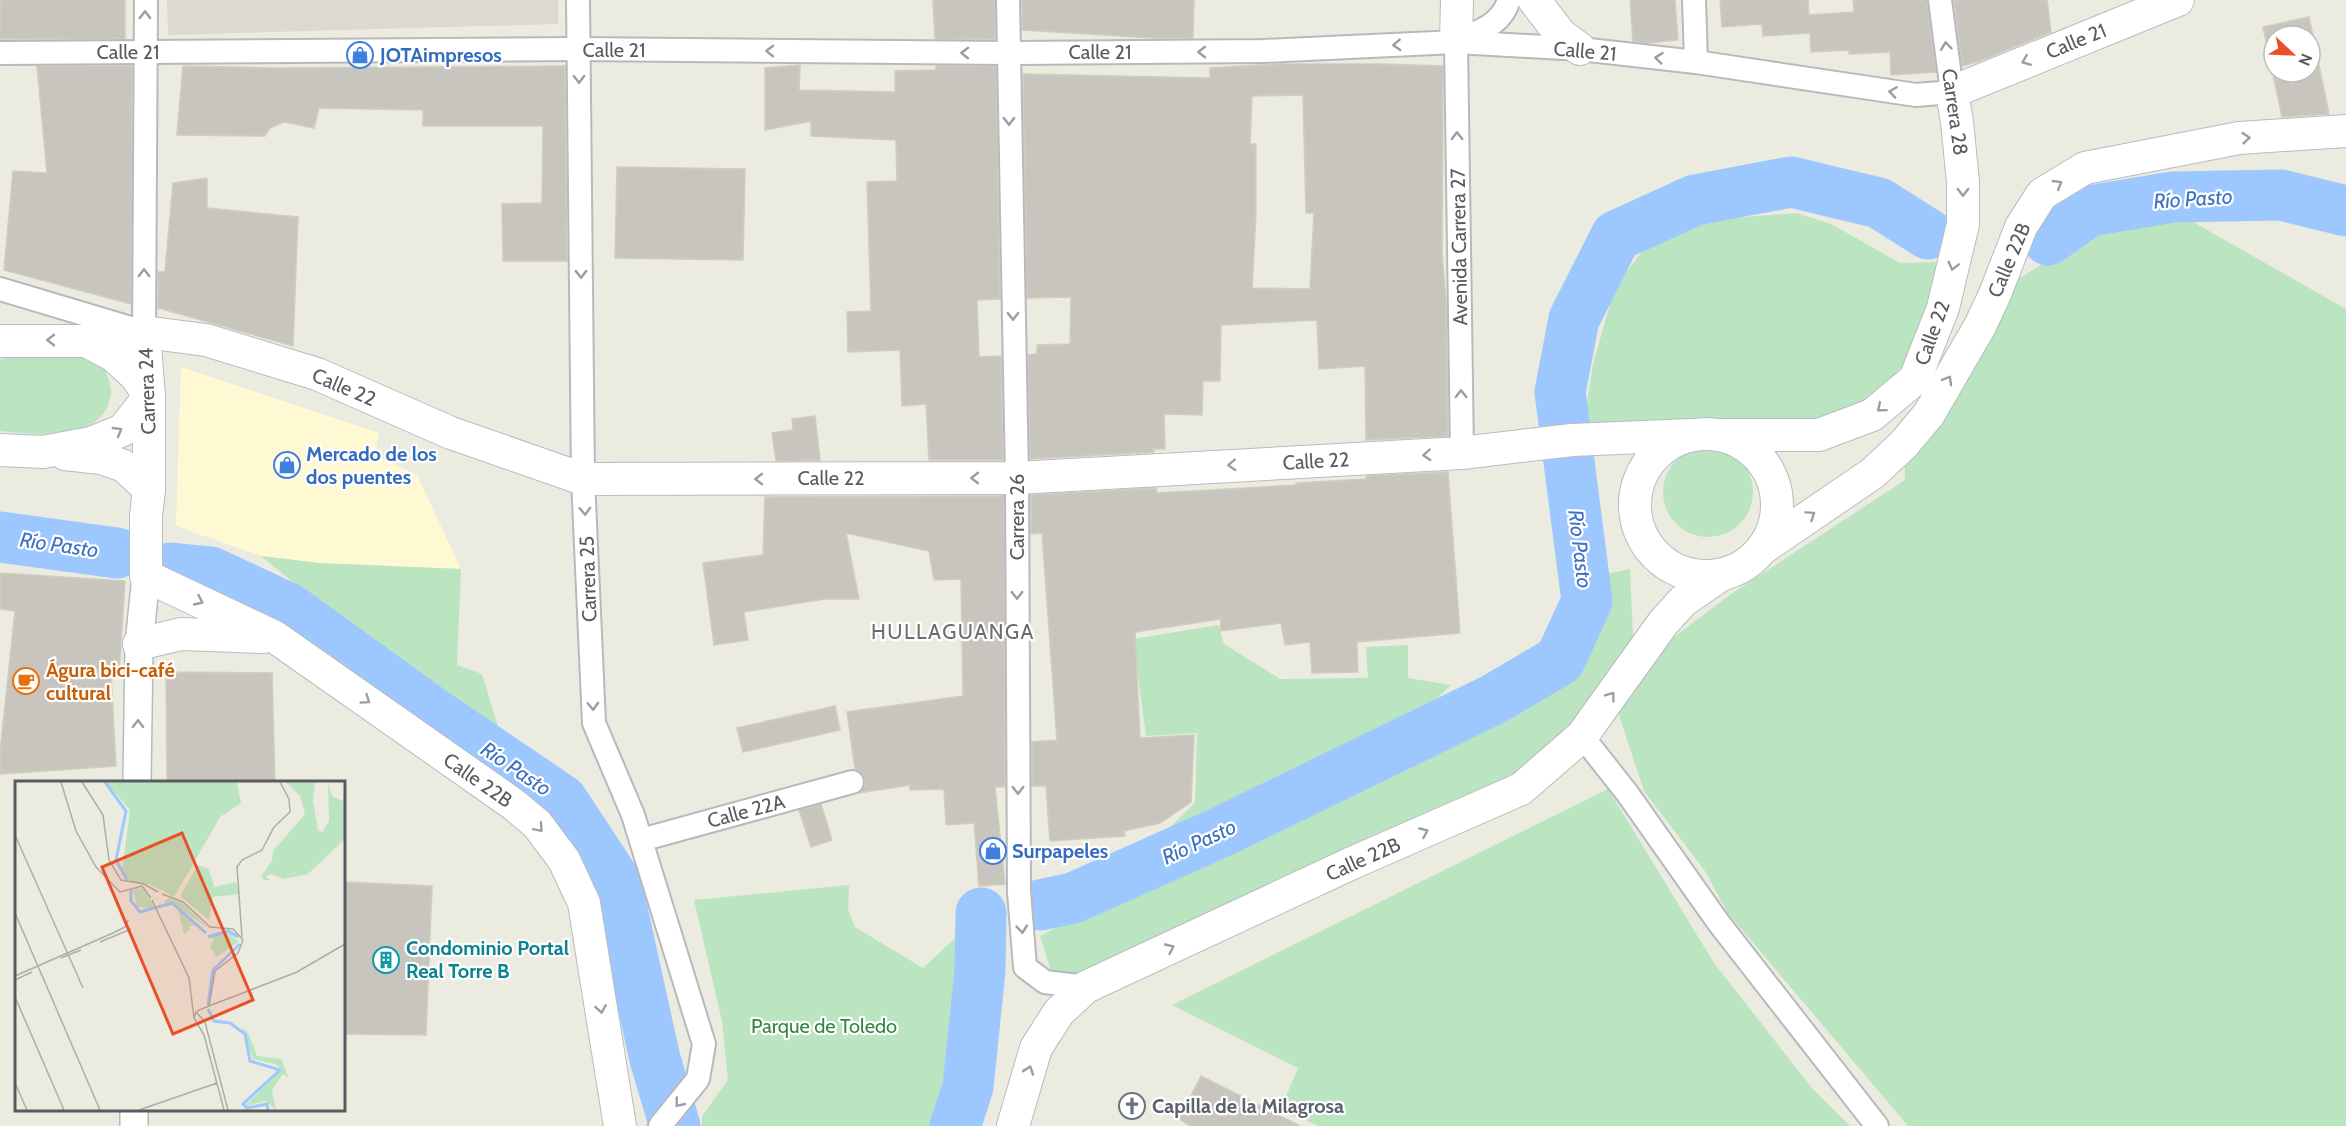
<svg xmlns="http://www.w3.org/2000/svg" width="2346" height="1126" font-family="Cabin,sans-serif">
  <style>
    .commercial { fill: #fef9d3 }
    .education { fill: #dcdace }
    .green { fill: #bbe4c1 }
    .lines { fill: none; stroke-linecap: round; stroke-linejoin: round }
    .river { stroke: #9dc8ff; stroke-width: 51 }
    .building { fill: #c7c5bd; stroke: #d1cdbe; stroke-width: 1.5; fill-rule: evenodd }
    .minor-casing { stroke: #b8b9bf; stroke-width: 26 }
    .tertiary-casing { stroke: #b8b9bf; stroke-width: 30 }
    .secondary-casing { stroke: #b9bbc2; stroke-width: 34 }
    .minor { stroke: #fff; stroke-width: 22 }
    .tertiary { stroke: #fff; stroke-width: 27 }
    .secondary { stroke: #fff; stroke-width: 32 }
    .oneway { stroke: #9b9da0 }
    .labels { text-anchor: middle; stroke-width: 4.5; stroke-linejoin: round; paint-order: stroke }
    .street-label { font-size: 20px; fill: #595b61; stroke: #fff }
    .shop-label { font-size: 20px; font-weight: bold; fill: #366cbe; stroke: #fff; text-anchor: start }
    .food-label { font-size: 20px; font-weight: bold; fill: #c56008; stroke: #fff; text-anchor: start }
    .culture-label { font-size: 20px; font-weight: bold; fill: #0d838f; stroke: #fff; text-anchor: start }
    .park-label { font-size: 20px; fill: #348542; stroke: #fff }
    .worship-label { font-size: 20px; font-weight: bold; fill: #5b616d; stroke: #fff; text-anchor: start }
    .water-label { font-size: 21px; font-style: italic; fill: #3f6fc2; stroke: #fff }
    .neighbourhood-label { font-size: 21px; letter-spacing: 1.5px; fill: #6a6d73; stroke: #fff }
    .inset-river { fill: none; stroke: #9dc8ff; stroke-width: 3 }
    .inset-road { fill: none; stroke: #adada9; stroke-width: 1.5 }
    .view { fill: #ea5028; fill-opacity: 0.15; stroke: #ea5028; stroke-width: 3 }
    .inset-edge { fill: none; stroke: #595b61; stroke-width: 3 }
  </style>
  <rect width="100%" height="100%" fill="#ecebe0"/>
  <path class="commercial" d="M181 367 379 433 375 455 417 475 461 569 319 563 261 556 176 526Z"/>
  <path class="education" d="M167 0H558V24L168 35Z"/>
  <g class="green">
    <path d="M1797 213 1831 224 1900 263 1940 262 1933 304 1905 364 1871 398 1812 420 1584 423 1593 364 1615 287 1649 242 1694 221Z"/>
    <path d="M2179 214 2346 309V1126H1908L1727 912 1705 871 1644 791 1618 712 1666 643 1731 594 1905 480 1904 444 1995 294 2078 241Z"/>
    <path d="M58 350 84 356 105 369C107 376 111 385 111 392 107 443 36 435 0 431V359Z"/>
    <circle cx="1708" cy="492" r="45"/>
    <path d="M261 556 319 563 461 569 457 665 482 674 498 727 352 630Z"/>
    <path d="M1630 569 1633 637 1579 720 1514 778 1068 980 1052 974 1040 936 1494 699 1560 660 1587 601 1585 575 1606 574Z"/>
    <path d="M1218 625 1224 644 1280 679 1368 678 1366 647 1408 645V678L1451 685 1400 733 1247 809 1169 828 1195 803 1197 733 1146 736 1133 639Z"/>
    <path d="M1608 789 1714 963 1812 1088 1850 1126H1319L1280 1110 1298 1068 1172 1005Z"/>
    <path d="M849 885 848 909 855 927 923 968 965 929 973 946 963 1039 938 1126H702V1116L728 1080 722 1021 694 900Z"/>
  </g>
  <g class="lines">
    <g class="river">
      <path d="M2048 240 2089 211 2173 197 2281 195 2346 211"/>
      <path d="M0 537 117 553"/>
      <path d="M171 568 211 572 288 608 432 712 562 800 616 882 655 1059 675 1126"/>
      <path d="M1040 905 1073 898 1221 832 1494 699 1560 660 1587 601 1560 392 1574 319 1616 236 1695 200 1791 182 1879 203 1928 234"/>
      <path d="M955 1126 968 1087 980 971 981 913"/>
    </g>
  </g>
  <g class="building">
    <rect x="0" y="0" width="125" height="39"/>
    <path d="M933 0H995V39H935Z"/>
    <path d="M1022 0H1194L1193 38H1154L1022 30Z"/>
    <path d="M1630 0H1675L1678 40 1647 43 1633 41Z"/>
    <path d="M1720 0H1808L1809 15 1854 12 1853 0H1927L1936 72 1891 75 1890 52 1849 54V50L1811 52 1810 33 1763 36 1762 24 1722 27Z"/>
    <path d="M1954 0H2047L2051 32 1980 61 1962 66Z"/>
    <path d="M2309 17 2329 114 2282 117 2263 27ZM2274 36H2310V72H2274Z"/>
    <path d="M1380 64 1443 66 1442 252 1446 302 1448 436 1366 440 1365 366 1319 369 1317 320 1221 325 1220 381H1203L1202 415 1164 414 1165 449H1153L1154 452 1030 459 1028 355 1037 354V345L1070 344 1071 297 1027 298 1023 74 1210 78V68L1277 64ZM1303 95 1306 213H1314L1310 289 1252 288 1256 213V144H1250L1252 96Z"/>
    <path d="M800 65 799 90 895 92V71L936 70V66H996L1000 299 977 300 979 357 1001 356 1003 460H929L926 404 902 406 900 350 848 352 847 312 871 311 867 182 897 181 896 140 811 136V121L765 130V68Z"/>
    <path d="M37 66H132L131 304 4 270 13 171 47 173Z"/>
    <path d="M183 66 274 68 565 66 567 261H503L502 204 542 203 543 126H423V110L319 108 314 128 284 122 270 128 265 136 177 135Z"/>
    <path d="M617 167 745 169 743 260 615 258Z"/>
    <path d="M207 178V208L298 217 293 346 158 308V272H165L173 183Z"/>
    <path d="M815 416 820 460 776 461 772 433 793 430 792 419Z"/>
    <path d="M1448 472 1460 633 1357 642 1358 672 1312 673 1310 642 1285 645 1281 623 1220 631 1221 619 1135 632 1140 738 1194 735 1191 802 1160 823 1124 831 1125 836 1050 841 1046 786H1032V742L1057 740 1042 533 1031 534V495L1156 488 1157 493 1296 485V483L1366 479V476Z"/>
    <path d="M1004 496 1005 787H995L1005 884 979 886 974 823 946 825 944 789 910 790V785L859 793 865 786V779L862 773 855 769 847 712 963 696 961 579 934 580 929 551 846 533 859 599H825L744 612 748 640 714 645 703 563 763 555 765 497Z"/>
    <path d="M0 573 125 581 119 675H111L116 766 0 774V752L15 611 0 609Z"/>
    <path d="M166 672 272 673 275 783H167Z"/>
    <path d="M835 706 840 730 743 752 737 728Z"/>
    <path d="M821 804 832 840 811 847 799 810Z"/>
    <path d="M344 882 432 886 426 1035 344 1034Z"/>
    <path d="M1201 1076 1300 1126H1191L1179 1119Z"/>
  </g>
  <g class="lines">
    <defs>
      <g id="minor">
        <path d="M578 0 583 479 594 723 633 815 704 1044 698 1079 660 1126"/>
        <path d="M1008 0 1017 478 1019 892 1025 967 1045 982 1086 987"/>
        <path d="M1694 0 1696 62"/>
        <path d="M1460 40C1481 30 1501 25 1509 0"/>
        <path d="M1456 42 1462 453"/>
        <path d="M0 53 579 49 1008 53 1263 51 1456 42 1580 49 1696 62 1916 95 1952 92 1940 0"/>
        <path d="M0 289 144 332 146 0"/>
        <path d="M1582 736 1627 793 1718 922 1877 1126"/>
        <path d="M641 840 852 782"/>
      </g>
      <g id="tertiary">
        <path d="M137 782 139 644 146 576"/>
        <path d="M134 1126V1110"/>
      </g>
      <g id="secondary">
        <path d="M1534 0 1561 35 1580 49"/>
        <path d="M1456 42 1457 0"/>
        <path d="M144 332 149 397V489L146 516V576L275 637 513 804 537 824 564 860 584 903 620 1126"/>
        <path d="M0 341H86L113 355 137 377 149 397 123 430 91 443 43 452 0 450"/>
        <path d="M86 341 144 332 206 340 317 374 451 433 583 479 1017 478 1462 453 1572 440 1691 435"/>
        <circle cx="1706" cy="505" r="71"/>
        <path d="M1723 435H1819L1872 415 1915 379 1943 308 1963 224V182L1957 122 1952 92 2178 0"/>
        <path d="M65 454 101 458 124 466 149 489"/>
        <path d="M1763 548 1873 473 1904 444 1929 414 1980 326 1995 294 2021 227 2042 194 2085 168 2239 138 2346 131"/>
        <path d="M139 644 181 634 263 637"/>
        <path d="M1013 1126 1036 1048 1059 1012 1086 987 1350 864 1521 789 1582 736 1663 623 1683 601 1719 576"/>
      </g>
    </defs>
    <use href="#minor" class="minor-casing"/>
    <use href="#tertiary" class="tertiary-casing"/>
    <use href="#secondary" class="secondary-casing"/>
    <use href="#minor" class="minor"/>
    <use href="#tertiary" class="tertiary"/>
    <use href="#secondary" class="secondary"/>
  </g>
  <defs><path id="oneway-chevron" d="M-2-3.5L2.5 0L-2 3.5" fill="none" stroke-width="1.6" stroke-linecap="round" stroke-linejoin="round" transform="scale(1.5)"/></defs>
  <g class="oneway">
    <use href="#oneway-chevron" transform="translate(145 15) rotate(-89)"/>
    <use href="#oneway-chevron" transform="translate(1397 45) rotate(177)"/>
    <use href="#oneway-chevron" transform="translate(1946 46) rotate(-97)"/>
    <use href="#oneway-chevron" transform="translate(770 51) rotate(-179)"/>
    <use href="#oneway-chevron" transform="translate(1202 52) rotate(180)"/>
    <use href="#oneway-chevron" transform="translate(965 53) rotate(-179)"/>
    <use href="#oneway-chevron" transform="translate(1659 58) rotate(-174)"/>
    <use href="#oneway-chevron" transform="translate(2026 61) rotate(158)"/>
    <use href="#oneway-chevron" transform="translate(579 79) rotate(89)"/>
    <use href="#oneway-chevron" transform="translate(1893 92) rotate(-172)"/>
    <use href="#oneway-chevron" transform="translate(1009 121) rotate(89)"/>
    <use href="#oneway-chevron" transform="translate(1457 136) rotate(-91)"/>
    <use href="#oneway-chevron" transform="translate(2246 138) rotate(-5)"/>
    <use href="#oneway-chevron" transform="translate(2058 184) rotate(-31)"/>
    <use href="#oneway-chevron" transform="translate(1963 192) rotate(90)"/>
    <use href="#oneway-chevron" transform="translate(1953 266) rotate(104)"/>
    <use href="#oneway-chevron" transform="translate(144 273) rotate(-90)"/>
    <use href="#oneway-chevron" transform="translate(581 274) rotate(89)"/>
    <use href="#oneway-chevron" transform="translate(1013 316) rotate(89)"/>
    <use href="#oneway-chevron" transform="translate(51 340) rotate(-180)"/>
    <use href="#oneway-chevron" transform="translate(1948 380) rotate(-60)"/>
    <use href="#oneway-chevron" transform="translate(1461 394) rotate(-91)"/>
    <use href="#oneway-chevron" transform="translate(1881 408) rotate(140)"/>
    <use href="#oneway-chevron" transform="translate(118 431) rotate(-30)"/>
    <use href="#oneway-chevron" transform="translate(1427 455) rotate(177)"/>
    <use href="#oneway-chevron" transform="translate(1232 465) rotate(177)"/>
    <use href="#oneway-chevron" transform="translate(975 478) rotate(180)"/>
    <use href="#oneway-chevron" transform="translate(759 479) rotate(180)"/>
    <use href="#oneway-chevron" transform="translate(585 511) rotate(88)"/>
    <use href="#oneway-chevron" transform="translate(1811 515) rotate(-34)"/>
    <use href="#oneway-chevron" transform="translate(1017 595) rotate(90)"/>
    <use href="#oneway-chevron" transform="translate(199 601) rotate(25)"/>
    <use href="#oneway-chevron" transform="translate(1611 696) rotate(-54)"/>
    <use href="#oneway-chevron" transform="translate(366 700) rotate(35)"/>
    <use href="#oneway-chevron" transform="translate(593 706) rotate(88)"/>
    <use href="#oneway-chevron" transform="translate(138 724) rotate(-89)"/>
    <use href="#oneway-chevron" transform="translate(1018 790) rotate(90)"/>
    <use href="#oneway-chevron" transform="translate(539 828) rotate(49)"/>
    <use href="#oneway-chevron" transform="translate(1424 832) rotate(-24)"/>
    <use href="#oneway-chevron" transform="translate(1022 929) rotate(85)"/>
    <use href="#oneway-chevron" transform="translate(1170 948) rotate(-25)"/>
    <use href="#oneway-chevron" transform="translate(601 1009) rotate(81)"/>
    <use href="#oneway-chevron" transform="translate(1029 1070) rotate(-71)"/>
    <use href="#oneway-chevron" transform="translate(679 1103) rotate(129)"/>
  </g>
  <defs>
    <symbol id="shop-ring" viewBox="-11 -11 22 22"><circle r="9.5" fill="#fff" stroke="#3f7fe0" stroke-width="1.5"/><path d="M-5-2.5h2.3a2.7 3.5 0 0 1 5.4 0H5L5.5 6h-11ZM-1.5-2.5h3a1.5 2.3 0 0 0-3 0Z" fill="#3f7fe0"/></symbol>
    <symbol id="cafe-ring" viewBox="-11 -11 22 22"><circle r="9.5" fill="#fff" stroke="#e8710a" stroke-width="1.5"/><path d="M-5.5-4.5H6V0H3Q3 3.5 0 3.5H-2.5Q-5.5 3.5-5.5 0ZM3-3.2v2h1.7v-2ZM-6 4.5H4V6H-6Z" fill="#e8710a"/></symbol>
    <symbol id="building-ring" viewBox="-11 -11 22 22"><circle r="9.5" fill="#fff" stroke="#0f9aa8" stroke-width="1.5"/><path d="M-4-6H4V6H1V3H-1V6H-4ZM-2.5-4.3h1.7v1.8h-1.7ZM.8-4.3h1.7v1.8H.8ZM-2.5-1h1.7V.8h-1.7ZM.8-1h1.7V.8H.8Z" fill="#0f9aa8"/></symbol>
    <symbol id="church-ring" viewBox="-11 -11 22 22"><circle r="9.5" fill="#fff" stroke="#6b7280" stroke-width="1.5"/><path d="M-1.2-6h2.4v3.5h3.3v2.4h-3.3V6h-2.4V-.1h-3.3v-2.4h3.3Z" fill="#6b7280"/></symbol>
  </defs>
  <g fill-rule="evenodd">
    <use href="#shop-ring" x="345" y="40" width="30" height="30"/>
    <use href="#shop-ring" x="272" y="450" width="30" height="30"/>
    <use href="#cafe-ring" x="11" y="666" width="30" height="30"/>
    <use href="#shop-ring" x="978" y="836" width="30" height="30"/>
    <use href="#building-ring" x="371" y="945" width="30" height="30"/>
    <use href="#church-ring" x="1117" y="1091" width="30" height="30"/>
  </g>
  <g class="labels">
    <g class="street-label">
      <text transform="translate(2076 41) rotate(-22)" y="7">Calle 21</text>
      <text x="614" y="57">Calle 21</text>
      <text transform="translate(1585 51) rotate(5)" y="7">Calle 21</text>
      <text x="128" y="59">Calle 21</text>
      <text x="1100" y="59">Calle 21</text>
      <text transform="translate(1955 112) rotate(82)" y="7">Carrera 28</text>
      <text transform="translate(1459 247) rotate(-91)" y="7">Avenida Carrera 27</text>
      <text transform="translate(2009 260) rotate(-67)" y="7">Calle 22B</text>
      <text transform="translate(1932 333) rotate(-70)" y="7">Calle 22</text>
      <text transform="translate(344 387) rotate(23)" y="7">Calle 22</text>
      <text transform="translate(147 391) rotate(-92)" y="7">Carrera 24</text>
      <text transform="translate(1316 461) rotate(-3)" y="7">Calle 22</text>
      <text x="831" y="485">Calle 22</text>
      <text transform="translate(1017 517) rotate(-90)" y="7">Carrera 26</text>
      <text transform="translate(588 579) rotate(-92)" y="7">Carrera 25</text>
      <text transform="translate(478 780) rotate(35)" y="7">Calle 22B</text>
      <text transform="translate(746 811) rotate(-15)" y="7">Calle 22A</text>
      <text transform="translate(1363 859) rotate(-24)" y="7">Calle 22B</text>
    </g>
    <g class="shop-label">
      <text x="380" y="62">JOTAimpresos</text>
      <text x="306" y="461">Mercado de los<tspan x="306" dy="23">dos puentes</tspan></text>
      <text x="1012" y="858">Surpapeles</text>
    </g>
    <g class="food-label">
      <text x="46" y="677">Águra bici-café<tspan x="46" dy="23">cultural</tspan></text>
    </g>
    <g class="culture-label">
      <text x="406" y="955">Condominio Portal<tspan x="406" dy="23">Real Torre B</tspan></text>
    </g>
    <g class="park-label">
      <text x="824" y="1033">Parque de Toledo</text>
    </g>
    <g class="worship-label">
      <text x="1152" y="1113">Capilla de la Milagrosa</text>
    </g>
    <g class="water-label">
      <text transform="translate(2193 199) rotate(-4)" y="7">Río Pasto</text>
      <text transform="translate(59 545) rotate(8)" y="7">Río Pasto</text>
      <text transform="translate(1580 549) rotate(83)" y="7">Río Pasto</text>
      <text transform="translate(516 769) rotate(34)" y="7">Río Pasto</text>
      <text transform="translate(1199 842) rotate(-25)" y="7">Río Pasto</text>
    </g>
    <g class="neighbourhood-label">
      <text x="953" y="639">HULLAGUANGA</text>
    </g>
  </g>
  <g transform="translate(15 781)">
    <rect width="330" height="330" fill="#ecebe0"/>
    <path d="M91 1H222L226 22 205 36 159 116 134 103 118 102 107 91 115 29ZM271 1H300L298 20 303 49 307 51 314 40 313 1 317 15 327 20 330 13V58L293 93 269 98 257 93 250 95 255 99H248V95L245 97 257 80 258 70 290 33 285 15ZM183 84 194 88 199 106 221 101 224 113 198 116 194 139 165 115ZM118 107 129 108 140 127 122 126ZM154 117 167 122 195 149 158 122 151 123 149 120ZM163 129 181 145H174L175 149 169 153ZM214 152 224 161 201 176 195 166 199 158 195 156ZM227 246 234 253 242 275 266 278 274 297 268 293 257 309 261 329 251 320 230 325 267 288 260 283 238 278Z" fill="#bbe4c1"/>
    <path class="inset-river" d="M90 1 111 30 101 79 112 99M116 109V120L125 131 157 122 191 152M193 156 213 150 223 156M193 224 198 189 225 163M193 228 199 240 215 242 230 253 235 280 265 289 228 323 232 327 252 323 253 329"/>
    <path class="inset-road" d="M46 1 61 50 81 86 105 111 127 105 136 117M67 1 88 34 94 79 106 99 129 103 143 111M0 54 68 207M147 113 168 121 195 146 218 148 228 159 223 172 200 190 194 225 182 230M137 119 174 197 179 237M0 132 85 329M227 156 222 86 227 79 247 69 259 46 275 31 274 18 265 1M85 161 116 148M46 177 66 169M0 195 98 152 110 146 113 139M0 199 17 191M0 216 49 329M194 225 282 191 330 163M0 302 12 329M124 329 202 302M209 329 189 254 179 237 181 231 190 241 213 329"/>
    <path class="view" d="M167 52 238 219 158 253 87 86Z"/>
    <rect width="330" height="330" class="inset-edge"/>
  </g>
  <g transform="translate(2292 54) rotate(113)"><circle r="28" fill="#ffffff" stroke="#bdbdc0" stroke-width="1.5"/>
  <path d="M0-4.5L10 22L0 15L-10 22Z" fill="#ea5028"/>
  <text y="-9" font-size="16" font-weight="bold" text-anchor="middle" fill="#595b61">N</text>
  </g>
</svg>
